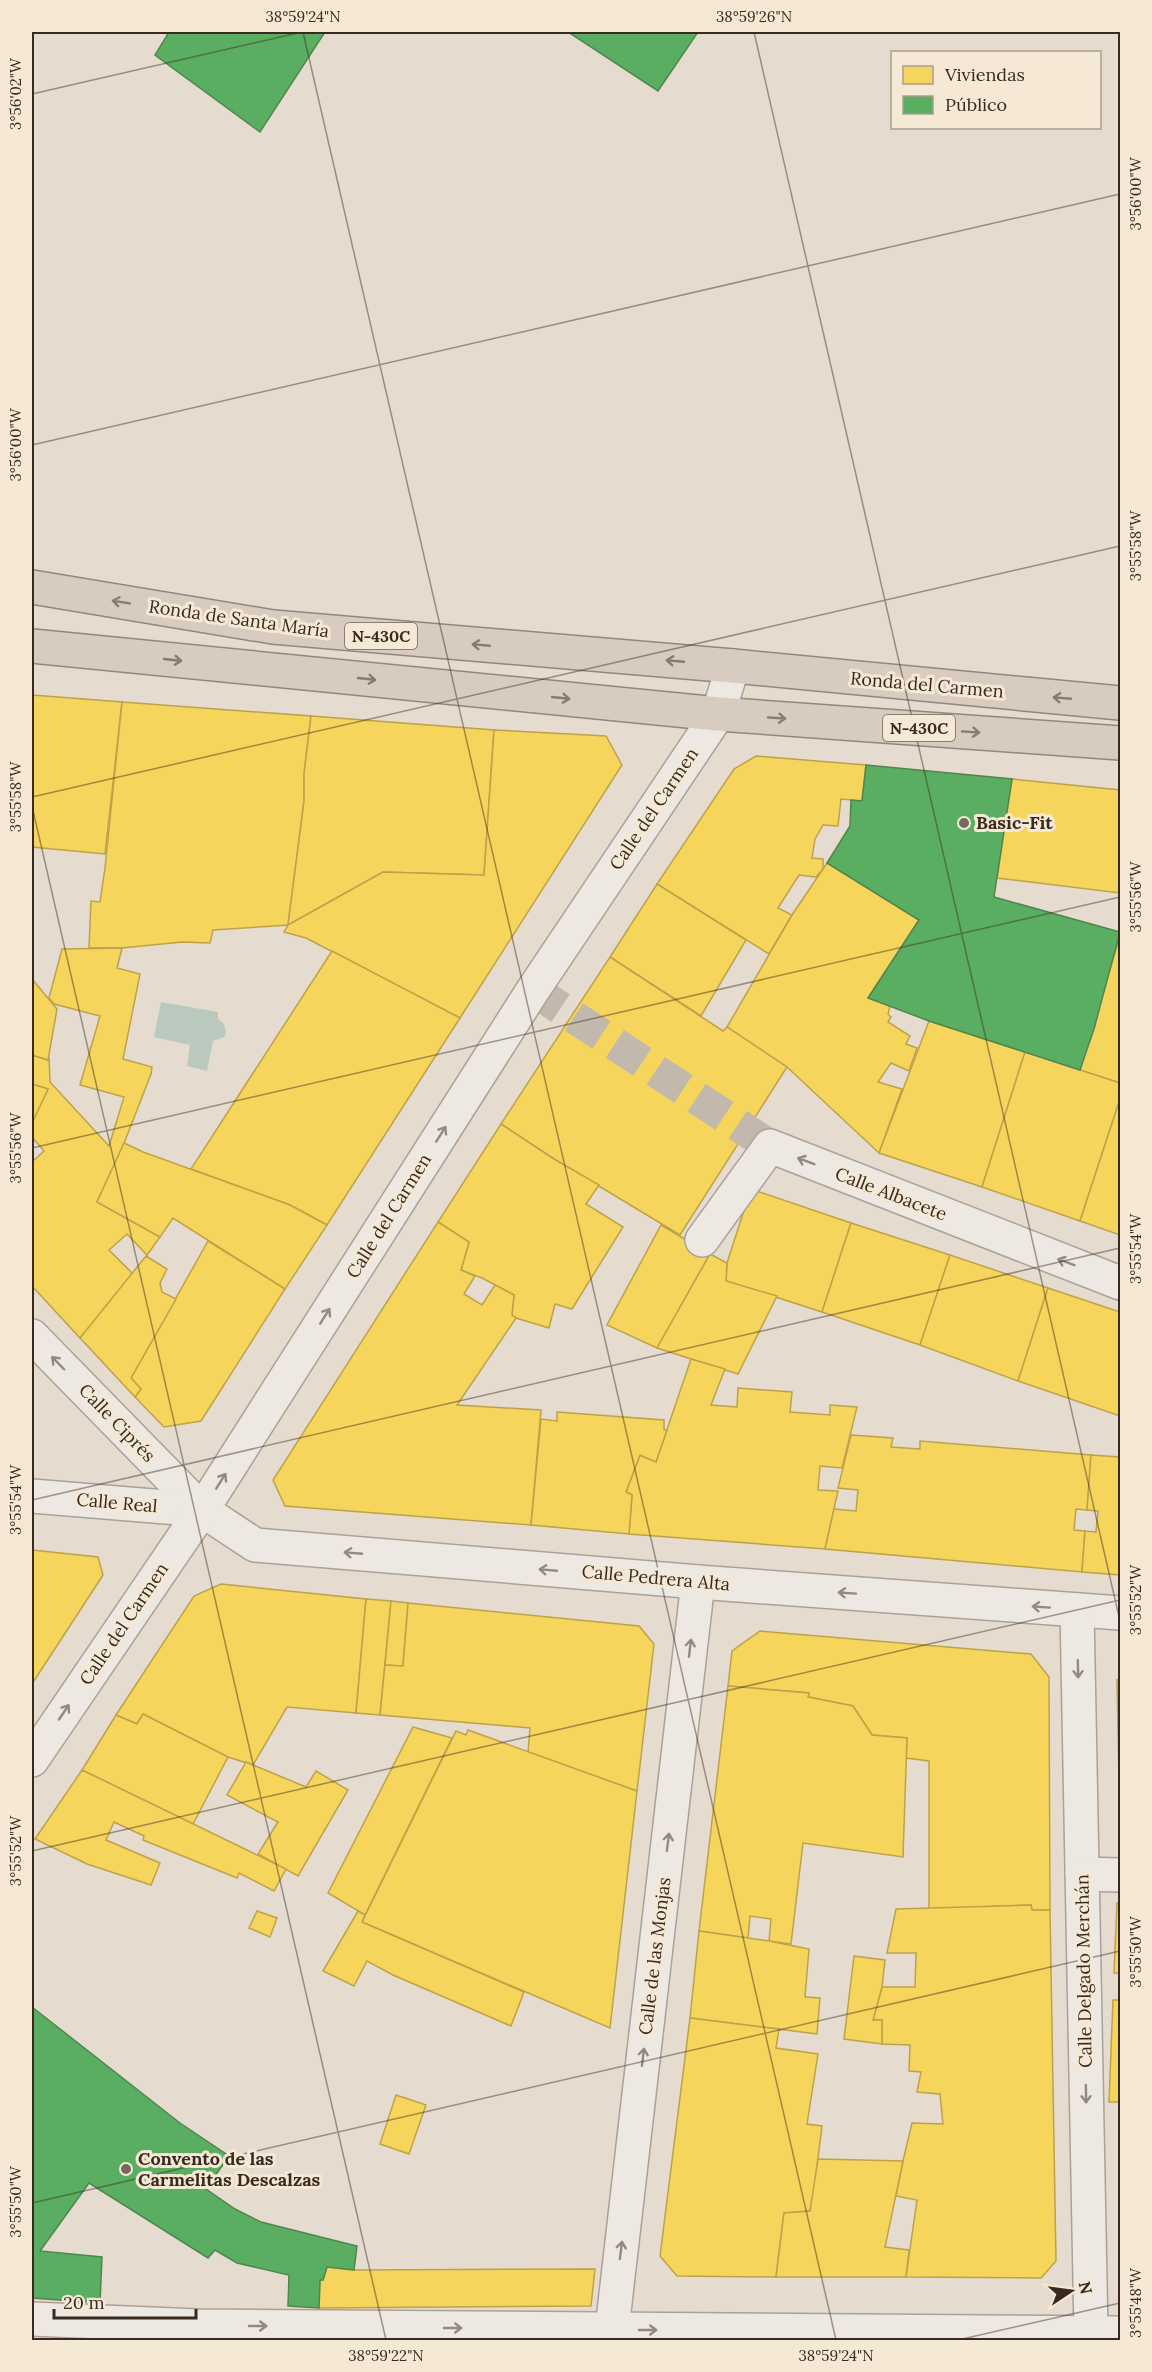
<svg xmlns="http://www.w3.org/2000/svg" width="1152" height="2372" font-family="Lora,serif">
  <style>
    .water { fill: #bac9be }
    .homes { fill: #f6d55c; stroke: #bda24a; stroke-width: 1.5 }
    .public { fill: #5aae61; stroke: #50864e; stroke-width: 1.5 }
    .lines { fill: none; stroke-linecap: round; stroke-linejoin: round }
    .minor-tunnel { stroke: #c3b8ac; stroke-width: 33; stroke-dasharray: 33 16; stroke-linecap: butt }
    .minor-casing { stroke: #aaa197; stroke-width: 36 }
    .highway-casing { stroke: #90877f; stroke-width: 36 }
    .minor { stroke: #ede8e1; stroke-width: 33 }
    .highway { stroke: #d8ccc0; stroke-width: 33 }
    .oneway { stroke: #887b70 }
    .oneway2 { stroke: #938980 }
    .ticks { fill: none; stroke: #392a20; stroke-width: 1.5; stroke-opacity: 0.45 }
    .poi-dot { fill: #75685d; stroke: #f5e9d6; stroke-width: 2 }
    .labels { text-anchor: middle; stroke-width: 6; stroke-linejoin: round; paint-order: stroke }
    .shield { fill: #f5e9d6; stroke: #716357; stroke-width: 1.5 }
    .shield-label { font-size: 16px; font-weight: bold; fill: #392a20 }
    .street-label { font-size: 18px; fill: #392a20; stroke: #f5e9d6 }
    .poi-label { font-size: 18px; font-weight: bold; fill: #392a20; stroke: #f5e9d6; text-anchor: start }
    .neatline { fill: none; stroke: #392a20; stroke-width: 2 }
    .ticks-label { font-size: 15px; text-anchor: middle; fill: #392a20 }
  </style>
  <rect width="100%" height="100%" fill="#e5dccf"/>
  <path class="water" d="M161 1002 218 1012V1019L224 1024 226 1032 224 1037 213 1041 207 1071 187 1066 190 1045 154 1037Z"/>
  <g class="homes">
    <path d="M32 695 122 702 105 854 32 847Z"/>
    <path d="M122 702 311 716 304 774V801L288 925 213 930 210 943 182 942 122 948H89L91 901 100 902 105 868Z"/>
    <path d="M311 716 494 730 484 875 383 872 288 925 304 801V774Z"/>
    <path d="M494 730 606 736 622 765 460 1018 306 938 284 932 288 925 383 872 484 875Z"/>
    <path d="M756 756 866 765 862 801 841 799 838 826 823 825 815 839 812 858 823 859V869L816 877 799 875 778 908 792 915 769 954 657 884 734 769Z"/>
    <path d="M1012 779 1120 790V893L997 878Z"/>
    <path d="M827 863 919 920 868 998 890 1006 888 1014 891 1017 888 1022 910 1036 906 1044 917 1048 909 1071 891 1063 878 1082 902 1089 879 1153 787 1067 727 1027 792 915Z"/>
    <path d="M657 884 746 940 701 1016 610 957Z"/>
    <path d="M1120 936V1083L1080 1070Z"/>
    <path d="M122 948 117 968 140 974 123 1059 152 1067 151 1074 123 1146 97 1202 160 1237 147 1255 127 1234 109 1250 133 1274 80 1338 32 1286V1162L44 1151 32 1137V1123L48 1089 32 1084V1055L48 1060 49 1057 50 1082 109 1146 124 1097 80 1085 100 1016 54 1004 49 998 62 949Z"/>
    <path d="M332 951 460 1018 327 1225 290 1205 191 1169Z"/>
    <path d="M610 957 723 1031 727 1027 787 1067 680 1235 554 1159 501 1124Z"/>
    <path d="M32 979 57 1009 48 1060 32 1055Z"/>
    <path d="M929 1021 1025 1052 982 1187 879 1153Z"/>
    <path d="M1025 1052 1120 1083V1099L1080 1221 982 1187Z"/>
    <path d="M32 1084 48 1089 32 1123Z"/>
    <path d="M1120 1099V1235L1080 1221Z"/>
    <path d="M501 1124 554 1159 599 1185 586 1204 623 1227 572 1309 555 1304 549 1328 516 1318 512 1315 514 1295 482 1278 461 1270 469 1242 438 1222Z"/>
    <path d="M124 1143 143 1152 290 1205 327 1225 285 1289 173 1218 160 1237 97 1202Z"/>
    <path d="M751 1189 851 1223 822 1312 726 1281 727 1263Z"/>
    <path d="M438 1222 469 1242 461 1270 475 1276 464 1294 482 1305 495 1285 514 1295 512 1315 516 1318 457 1405 541 1410 531 1525 285 1506 273 1480Z"/>
    <path d="M851 1223 950 1255 920 1345 822 1312Z"/>
    <path d="M661 1225 710 1254 657 1348 607 1325Z"/>
    <path d="M208 1241 285 1289 201 1421 164 1427 135 1397 141 1389 131 1378Z"/>
    <path d="M710 1254 727 1263 726 1281 777 1296 738 1374 657 1348Z"/>
    <path d="M950 1255 1048 1288 1018 1381 920 1345Z"/>
    <path d="M146 1256 167 1269 160 1283 162 1292 176 1299 131 1378 141 1389 135 1397 80 1338Z"/>
    <path d="M1048 1288 1120 1312V1416L1018 1381Z"/>
    <path d="M691 1359 725 1369 711 1405 737 1407 738 1388 792 1392 790 1412 830 1415V1405L857 1407 842 1468 820 1466 818 1490 838 1491 825 1549 629 1534 632 1495 626 1492 640 1455 656 1462Z"/>
    <path d="M557 1412 664 1420V1430H667L656 1462 640 1455 626 1492 632 1495 629 1534 531 1525 541 1419 557 1421Z"/>
    <path d="M851 1435 893 1438 891 1447 920 1449V1441L1091 1455 1087 1510 1076 1509 1074 1530 1085 1531 1082 1572 825 1549 834 1509 856 1511 858 1490 838 1488Z"/>
    <path d="M1091 1455 1120 1457V1575L1082 1572 1085 1531 1096 1532 1098 1511 1087 1510Z"/>
    <path d="M32 1550 98 1557 103 1575 32 1684Z"/>
    <path d="M221 1584 366 1599 356 1713 287 1707 253 1765 228 1757 143 1714 137 1724 116 1715 194 1596Z"/>
    <path d="M366 1599 391 1601 380 1715 356 1713Z"/>
    <path d="M391 1601 408 1603 403 1666 385 1665Z"/>
    <path d="M408 1603 639 1626 654 1644 637 1791 528 1752 530 1728 380 1715 385 1665 403 1666Z"/>
    <path d="M760 1631 1031 1654 1049 1677 1050 1910H1032L1031 1905 929 1909V1761L906 1758 907 1738 872 1735 853 1706 808 1697 809 1693 728 1686 732 1651Z"/>
    <path d="M1120 1678V1831L1117 1680Z"/>
    <path d="M728 1686 809 1693 808 1697 853 1706 872 1735 907 1738 903 1857 803 1843 791 1944 769 1941 771 1919 750 1916 748 1938 699 1931Z"/>
    <path d="M143 1714 228 1757 193 1824 82 1770 116 1715 137 1724Z"/>
    <path d="M413 1727 452 1738 365 1915 328 1893Z"/>
    <path d="M468 1730 637 1791 610 2028 362 1922 456 1731 466 1735Z"/>
    <path d="M246 1762 306 1787 316 1771 348 1790 298 1876 258 1854 278 1822 227 1795Z"/>
    <path d="M82 1770 286 1869 274 1891 239 1873 237 1878 143 1840 144 1836 114 1822 106 1840 160 1863 151 1885 87 1864 35 1839Z"/>
    <path d="M1117 1903H1120V1973H1114Z"/>
    <path d="M1031 1905 1032 1910H1050L1056 2261 1041 2278 906 2277 917 2200 896 2196 903 2161 912 2123 943 2124 940 2094 917 2092 921 2072 909 2071 910 2045 882 2044V2020H873L882 1987H915L916 1953H887L896 1909Z"/>
    <path d="M257 1911 277 1918 270 1937 249 1928Z"/>
    <path d="M358 1911 365 1915 362 1922 524 1992 511 2026 393 1975 367 1961 354 1986 323 1971Z"/>
    <path d="M699 1931 769 1941 809 1949 805 1997 820 1998 817 2034 690 2018Z"/>
    <path d="M854 1956 885 1960 882 1987 873 2020H882V2044L844 2039Z"/>
    <path d="M1113 2000H1120V2102H1109Z"/>
    <path d="M690 2018 779 2029 776 2048 818 2054 807 2124 822 2126 814 2190 810 2211 784 2213 776 2277 677 2276 660 2256Z"/>
    <path d="M396 2095 426 2105 409 2154 380 2144Z"/>
    <path d="M818 2159 903 2161 885 2247 909 2250 906 2277H776L784 2213 810 2211Z"/>
    <path d="M327 2267 354 2270 595 2269 591 2306 319 2308 320 2280H323Z"/>
  </g>
  <g class="public">
    <path d="M169 32H325L260 132 155 55Z"/>
    <path d="M568 32H698L658 91Z"/>
    <path d="M866 765 1012 779 994 897 1120 932 1094 1029 1080 1070 929 1021 868 998 919 920 827 863 850 826 851 800 862 801Z"/>
    <path d="M32 2007 180 2123 229 2156 206 2189 235 2209 261 2222 357 2246 354 2270 327 2267 323 2280H320L319 2308 288 2306 289 2275 237 2263 215 2250 208 2258 89 2183 40 2251 102 2257 100 2303 32 2298Z"/>
  </g>
  <g class="lines">
    <path class="minor-tunnel" d="M533 990 770 1146"/>
    <defs>
      <g id="minor">
        <path d="M702 1240 770 1146 1120 1283"/>
        <path d="M32 1336 202 1510 255 1545 698 1582 1120 1613"/>
        <path d="M32 1496 202 1510"/>
        <path d="M1077 1610 1091 2333 1100 2340"/>
        <path d="M32 1760 202 1510 533 990 718 714 733 666"/>
        <path d="M1082 1874 1120 1875"/>
        <path d="M32 2319 198 2326 1120 2333"/>
        <path d="M612 2329 698 1582"/>
      </g>
      <g id="highway">
        <path d="M32 587 273 627 733 666 1120 703"/>
        <path d="M32 646 718 714 1120 743"/>
      </g>
    </defs>
    <use href="#minor" class="minor-casing"/>
    <use href="#highway" class="highway-casing"/>
    <use href="#minor" class="minor"/>
    <use href="#highway" class="highway"/>
  </g>
  <defs><path id="oneway-shaft" d="M-6 0H5M1.5-3L5.5 0L1.5 3" fill="none" stroke-width="1.6" stroke-linecap="round" stroke-linejoin="round" transform="scale(1.5)"/></defs>
  <g class="oneway">
    <use href="#oneway-shaft" transform="translate(121 602) rotate(-171)"/>
    <use href="#oneway-shaft" transform="translate(481 645) rotate(-175)"/>
    <use href="#oneway-shaft" transform="translate(173 660) rotate(6)"/>
    <use href="#oneway-shaft" transform="translate(675 661) rotate(-175)"/>
    <use href="#oneway-shaft" transform="translate(367 679) rotate(6)"/>
    <use href="#oneway-shaft" transform="translate(561 698) rotate(6)"/>
    <use href="#oneway-shaft" transform="translate(1062 698) rotate(-175)"/>
    <use href="#oneway-shaft" transform="translate(777 718) rotate(4)"/>
    <use href="#oneway-shaft" transform="translate(971 732) rotate(4)"/>
  </g>
  <g class="oneway2">
    <use href="#oneway-shaft" transform="translate(441 1134) rotate(-58)"/>
    <use href="#oneway-shaft" transform="translate(806 1161) rotate(-159)"/>
    <use href="#oneway-shaft" transform="translate(1066 1262) rotate(-159)"/>
    <use href="#oneway-shaft" transform="translate(325 1316) rotate(-58)"/>
    <use href="#oneway-shaft" transform="translate(58 1363) rotate(-134)"/>
    <use href="#oneway-shaft" transform="translate(221 1481) rotate(-58)"/>
    <use href="#oneway-shaft" transform="translate(353 1553) rotate(-175)"/>
    <use href="#oneway-shaft" transform="translate(548 1570) rotate(-175)"/>
    <use href="#oneway-shaft" transform="translate(847 1593) rotate(-176)"/>
    <use href="#oneway-shaft" transform="translate(1041 1607) rotate(-176)"/>
    <use href="#oneway-shaft" transform="translate(690 1648) rotate(-83)"/>
    <use href="#oneway-shaft" transform="translate(1078 1669) rotate(89)"/>
    <use href="#oneway-shaft" transform="translate(64 1712) rotate(-56)"/>
    <use href="#oneway-shaft" transform="translate(668 1842) rotate(-83)"/>
    <use href="#oneway-shaft" transform="translate(643 2057) rotate(-83)"/>
    <use href="#oneway-shaft" transform="translate(1086 2094) rotate(89)"/>
    <use href="#oneway-shaft" transform="translate(621 2250) rotate(-83)"/>
    <use href="#oneway-shaft" transform="translate(258 2326)"/>
    <use href="#oneway-shaft" transform="translate(453 2328)"/>
    <use href="#oneway-shaft" transform="translate(648 2330)"/>
  </g>
  <path class="ticks" d="M303 32 836 2340M754 32 1120 1621M32 94 302 32M32 445 1120 194M32 797 1120 546M32 806 386 2340M32 1148 1120 897M32 1500 1120 1248M32 1851 1120 1600M32 2203 1120 1951M958 2340 1120 2303"/>
  <g class="poi-dot">
    <circle cx="964" cy="823" r="6"/>
    <circle cx="126" cy="2169" r="6"/>
  </g>
  <g class="labels">
    <g class="shield">
      <rect x="345" y="623" width="72" height="26" rx="4.5"/>
      <rect x="883" y="715" width="72" height="26" rx="4.5"/>
    </g>
    <g class="shield-label">
      <text x="381" y="642">N-430C</text>
      <text x="919" y="734">N-430C</text>
    </g>
    <g class="street-label">
      <text transform="translate(239 619) rotate(8)" y="6">Ronda de Santa María</text>
      <text transform="translate(927 685) rotate(5)" y="6">Ronda del Carmen</text>
      <text transform="translate(654 809) rotate(-56)" y="6">Calle del Carmen</text>
      <text transform="translate(891 1194) rotate(21)" y="6">Calle Albacete</text>
      <text transform="translate(389 1216) rotate(-58)" y="6">Calle del Carmen</text>
      <text transform="translate(117 1423) rotate(46)" y="6">Calle Ciprés</text>
      <text transform="translate(117 1503) rotate(5)" y="6">Calle Real</text>
      <text transform="translate(656 1578) rotate(5)" y="6">Calle Pedrera Alta</text>
      <text transform="translate(124 1624) rotate(-56)" y="6">Calle del Carmen</text>
      <text transform="translate(655 1956) rotate(-83)" y="6">Calle de las Monjas</text>
      <text transform="translate(1084 1971) rotate(-91)" y="6">Calle Delgado Merchán</text>
    </g>
    <g class="poi-label">
      <text x="976" y="829">Basic-Fit</text>
      <text x="138" y="2165">Convento de las<tspan x="138" dy="21">Carmelitas Descalzas</tspan></text>
    </g>
  </g>
  <rect width="1152" height="2372" fill="none" stroke="#f5e9d6" stroke-width="66"/>
  <rect x="891" y="51" width="210" height="78" fill="#f5e9d6" stroke="#aa9d8d" stroke-width="1.5"/>
  <rect x="903" y="66" width="30" height="18" fill="#f6d55c" stroke="#aa9d8d" stroke-width="1.5"/>
  <text x="945" y="81" font-size="18" fill="#392a20">Viviendas</text>
  <rect x="903" y="96" width="30" height="18" fill="#5aae61" stroke="#aa9d8d" stroke-width="1.5"/>
  <text x="945" y="111" font-size="18" fill="#392a20">Público</text>
  <g transform="translate(1071 2291) rotate(77)" stroke="#f5e9d6" stroke-width="4.5" paint-order="stroke">
  <path d="M0-4.5L10 22L0 15L-10 22Z" fill="#392a20"/>
  <text y="-9" font-size="16" font-weight="bold" text-anchor="middle" fill="#392a20">N</text>
  </g>
  <path d="M54 2309v9h142v-9" fill="none" stroke="#392a20" stroke-width="3"/>
  <text x="63" y="2309" font-size="18" fill="#392a20" stroke="#f5e9d6" stroke-width="4.5" paint-order="stroke">20 m</text>
  <rect x="33" y="33" width="1086" height="2306" class="neatline"/>
  <g class="ticks-label">
    <text x="303" y="22">38°59'24"N</text>
    <text x="754" y="22">38°59'26"N</text>
    <text transform="translate(16 94) rotate(-90)" y="5">3°56'02"W</text>
    <text transform="translate(1136 194) rotate(-90)" y="5">3°56'00"W</text>
    <text transform="translate(16 445) rotate(-90)" y="5">3°56'00"W</text>
    <text transform="translate(1136 546) rotate(-90)" y="5">3°55'58"W</text>
    <text transform="translate(16 797) rotate(-90)" y="5">3°55'58"W</text>
    <text transform="translate(1136 897) rotate(-90)" y="5">3°55'56"W</text>
    <text transform="translate(16 1148) rotate(-90)" y="5">3°55'56"W</text>
    <text transform="translate(1136 1249) rotate(-90)" y="5">3°55'54"W</text>
    <text transform="translate(16 1500) rotate(-90)" y="5">3°55'54"W</text>
    <text transform="translate(1136 1600) rotate(-90)" y="5">3°55'52"W</text>
    <text transform="translate(16 1851) rotate(-90)" y="5">3°55'52"W</text>
    <text transform="translate(1136 1952) rotate(-90)" y="5">3°55'50"W</text>
    <text transform="translate(16 2202) rotate(-90)" y="5">3°55'50"W</text>
    <text transform="translate(1136 2303) rotate(-90)" y="5">3°55'48"W</text>
    <text x="386" y="2361">38°59'22"N</text>
    <text x="836" y="2361">38°59'24"N</text>
  </g>
</svg>
